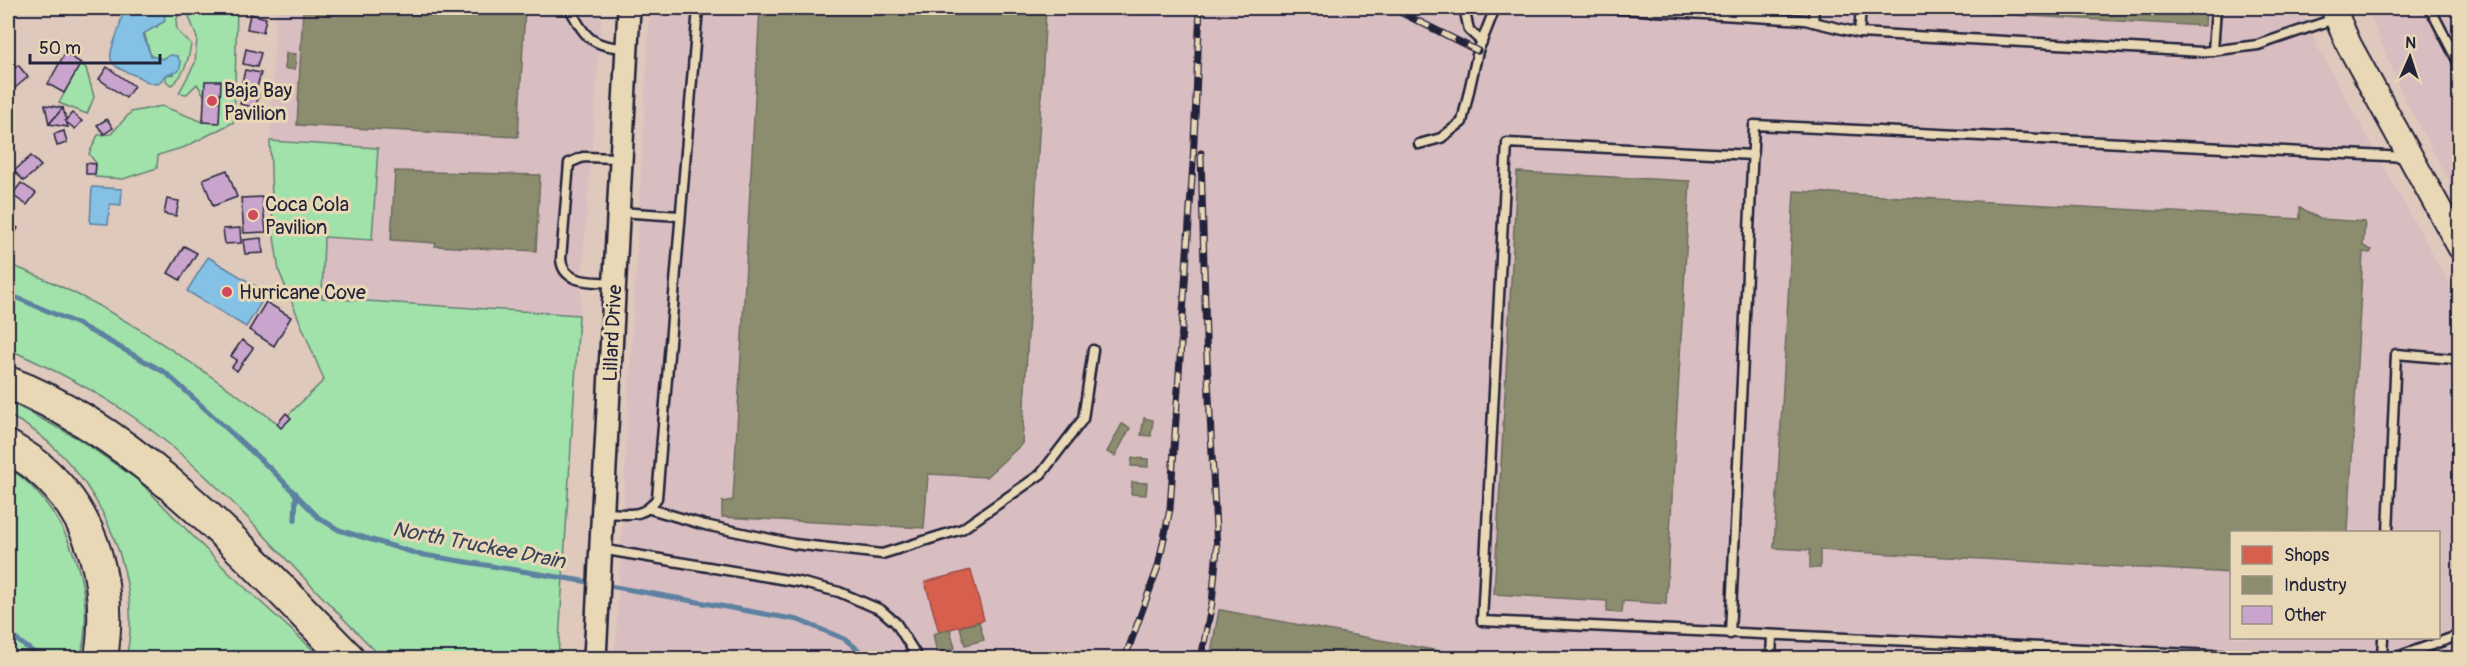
<svg xmlns="http://www.w3.org/2000/svg" width="2467" height="666" font-family="Pangolin,sans-serif">
  <style>
    .built { fill: #d8bdc1; fill-rule: evenodd }
    .green { fill: #a1e1aa; stroke: #628272; stroke-width: 1.5 }
    .water { fill: #84c1e4; stroke: #5d81a0; stroke-width: 1.5 }
    .shops { fill: #d6604d; stroke: #a04d48; stroke-width: 1.5 }
    .industry { fill: #8c8c6e; stroke: #6c6c5f; stroke-width: 1.5 }
    .lines { fill: none; stroke-linecap: round; stroke-linejoin: round }
    .stream { stroke: #5d81a0; stroke-width: 5 }
    .building { fill: #c9a4cc; stroke: #22223b; stroke-width: 1.5 }
    .service-casing { stroke: #22223b; stroke-width: 13 }
    .tertiary-casing { stroke: #22223b; stroke-width: 26 }
    .secondary-casing { stroke: #22223b; stroke-width: 28 }
    .motorway-casing { stroke: #22223b; stroke-width: 36 }
    .service { stroke: #e9d8b5; stroke-width: 8 }
    .tertiary { stroke: #e9d8b5; stroke-width: 21 }
    .secondary { stroke: #e9d8b5; stroke-width: 24 }
    .motorway { stroke: #e9d8b5; stroke-width: 32 }
    .rail-casing { stroke: #22223b; stroke-width: 7 }
    .rail { stroke: #e9d8b5; stroke-width: 4.5; stroke-dasharray: 14; stroke-linecap: butt }
    .poi-dot { fill: #d1495b; stroke: #e9d8b5; stroke-width: 2 }
    .labels { text-anchor: middle; stroke-width: 6; stroke-linejoin: round; paint-order: stroke }
    .poi-label { font-size: 20px; fill: #22223b; stroke: #e9d8b5; text-anchor: start }
    .street-label { font-size: 20px; fill: #22223b; stroke: #e9d8b5 }
    .water-label { font-size: 21px; font-style: italic; fill: #36425d; stroke: #e9d8b5 }
  </style>
  <rect width="100%" height="100%" fill="#dfc8bc"/>
  <filter id="ink" filterUnits="userSpaceOnUse"><feTurbulence type="fractalNoise" baseFrequency=".0167" numOctaves="2"/><feDisplacementMap in="SourceGraphic" scale="12" xChannelSelector="R" yChannelSelector="G"/><feConvolveMatrix kernelMatrix="1 2 1 2 8 2 1 2 1" color-interpolation-filters="sRGB"/></filter>
  <g filter="url(#ink)">
    <g class="built">
      <path d="M276 8H602L579 315 322 298 324 237 372 240 378 148 270 141Z"/>
      <path d="M650 8H2302L2316 45 2459 302V658H615ZM2232 532H2438V638H2232Z"/>
      <path d="M2367 8H2459V200L2404 97Z"/>
    </g>
    <g class="green">
      <path d="M158 8H167L178 16C172 32 183 35 191 44 189 58 184 77 171 85L166 81V75L174 74 170 55 163 59 151 57 144 32 148 29 157 27 164 11Z"/>
      <path d="M186 8H237L234 122 185 147 158 155 157 168 123 179 95 177 96 163 89 154 98 135 111 134 131 112 162 106 203 122 206 98 197 84 187 94 179 93 195 63 197 38Z"/>
      <path d="M80 64 86 68 94 97 87 114 59 103Z"/>
      <path d="M270 141 378 148 372 240 324 237 322 298 579 315 558 658H382C346 621 309 584 274 546 231 499 185 453 132 416 93 389 51 368 8 349V264C108 301 192 363 279 424L324 380 279 271 273 230Z"/>
      <path d="M8 401 77 438 138 480 229 573 322 658H126C147 570 89 454 8 415Z"/>
      <path d="M8 467C66 505 99 591 80 658H8Z"/>
    </g>
    <g class="water">
      <path d="M153 8 164 11 165 21 143 34 151 56 163 59 170 55 177 56 181 63 179 71 166 75 158 84C146 84 143 78 132 74 102 64 110 55 118 31 121 24 120 18 124 13L131 9 142 13Z"/>
      <path d="M92 187 122 189 121 205 110 204 108 224 90 223Z"/>
      <path d="M208 257 267 293 246 327 187 291Z"/>
    </g>
    <path class="shops" d="M971 570 984 620 939 632 925 582Z"/>
    <g class="industry">
      <path d="M303 8H525L518 137 297 125Z"/>
      <path d="M760 8H1046L1022 444 986 477 928 474 924 528 722 517V502L733 500Z"/>
      <path d="M1888 8H2206L2205 26Z"/>
      <path d="M286 53 296 54 295 69H285Z"/>
      <path d="M395 171 540 175 536 251 435 246 436 243 391 240Z"/>
      <path d="M1517 172 1690 181 1666 604 1623 601 1622 613 1607 612V601L1494 594Z"/>
      <path d="M1794 191 2300 219V207L2320 219 2365 222 2363 246 2372 250 2370 253 2363 252 2348 532H2232V573L1820 550V568H1810V550L1774 548Z"/>
      <path d="M1144 418 1153 420 1151 436 1141 435Z"/>
      <path d="M1122 424 1130 428 1115 456 1107 452Z"/>
      <path d="M1132 458 1148 459V467L1131 466Z"/>
      <path d="M1132 482 1147 483 1146 495 1131 494Z"/>
      <path d="M1219 610H1221L1476 658H1210Z"/>
      <path d="M979 622 984 640 965 645 960 627Z"/>
      <path d="M950 629 955 648 937 653 933 634Z"/>
    </g>
    <g class="lines">
      <g class="stream">
        <path d="M8 294 78 324 166 373 274 472 319 518 339 530 418 554 595 583"/>
        <path d="M295 520 296 493"/>
        <path d="M604 585 798 620 845 639 868 658"/>
        <path d="M8 633 41 658"/>
      </g>
    </g>
    <g class="building">
      <path d="M250 14 266 18 263 32 247 29Z"/>
      <path d="M246 49 261 53 257 67 243 64Z"/>
      <path d="M65 53 81 63 64 93 48 84Z"/>
      <path d="M18 65 28 77 8 94V74Z"/>
      <path d="M107 67 134 86 126 98 99 79Z"/>
      <path d="M245 70 261 73 257 87 242 83Z"/>
      <path d="M205 81H221L219 123 203 122Z"/>
      <path d="M244 90 259 93 256 108 240 104Z"/>
      <path d="M45 105 63 108 49 124Z"/>
      <path d="M63 108 68 127 49 124Z"/>
      <path d="M72 113 82 121 75 129 65 121Z"/>
      <path d="M107 119 113 128 104 134 97 125Z"/>
      <path d="M64 131 67 143 57 146 54 134Z"/>
      <path d="M31 156 41 166 24 181 14 171Z"/>
      <path d="M86 163 96 164 95 174H86Z"/>
      <path d="M227 170 237 197 213 206 203 179Z"/>
      <path d="M21 183 36 193 27 205 12 195Z"/>
      <path d="M262 197 266 232 244 233 241 198Z"/>
      <path d="M167 199 179 201 176 216 164 214Z"/>
      <path d="M8 222 18 228 11 240 8 238Z"/>
      <path d="M240 228 241 243 225 244 223 229Z"/>
      <path d="M261 238 263 253 245 254 243 240Z"/>
      <path d="M184 246 197 253 180 280 168 273Z"/>
      <path d="M266 302 291 317 274 346 249 330Z"/>
      <path d="M242 340 253 348 237 371 232 367 237 360 231 356Z"/>
      <path d="M286 413 291 418 281 428 277 424Z"/>
    </g>
    <g class="lines">
      <defs>
        <g id="service">
          <path d="M570 8C584 38 593 47 627 48"/>
          <path d="M666 8 698 10"/>
          <path d="M1464 8 1469 30 1482 42"/>
          <path d="M1604 8 1805 20 1859 33"/>
          <path d="M1861 8 1859 33 2203 52 2258 45 2334 19"/>
          <path d="M2430 8 2460 66"/>
          <path d="M1813 22 1814 8"/>
          <path d="M2213 51 2216 8"/>
          <path d="M1419 144 1441 138 1462 122 1478 51 1495 8"/>
          <path d="M1753 155 1507 143 1482 621 2277 658"/>
          <path d="M619 212 679 216"/>
          <path d="M614 283C593 281 563 285 561 259L569 163 583 157 619 158"/>
          <path d="M650 509 705 525 794 544 882 554 962 529 1041 474 1083 419 1093 350"/>
          <path d="M602 513C625 513 644 520 657 498L698 8"/>
          <path d="M2388 532 2396 354 2454 359 2460 368"/>
          <path d="M600 549 799 582 839 592 881 610 896 623 918 658"/>
          <path d="M1730 634 1754 125 2407 157"/>
          <path d="M1771 658 1772 636"/>
          <path d="M2382 658 2383 638"/>
          <path d="M2394 658 2460 635"/>
        </g>
        <path id="tertiary" d="M595 658 629 8"/>
        <path id="secondary" d="M2333 8 2349 45 2460 247"/>
        <g id="motorway">
          <path d="M8 383C138 431 252 561 348 658"/>
          <path d="M8 447C17 453 29 459 38 467 96 516 112 587 101 658"/>
        </g>
      </defs>
      <use href="#service" class="service-casing"/>
      <use href="#tertiary" class="tertiary-casing"/>
      <use href="#secondary" class="secondary-casing"/>
      <use href="#motorway" class="motorway-casing"/>
      <use href="#service" class="service"/>
      <use href="#tertiary" class="tertiary"/>
      <use href="#secondary" class="secondary"/>
      <use href="#motorway" class="motorway"/>
      <defs>
        <g id="rail">
          <path d="M1392 8 1478 51"/>
          <path d="M1201 153 1206 339 1217 549 1212 603 1201 658"/>
          <path d="M1125 658 1158 567 1170 509 1193 163 1200 8"/>
        </g>
      </defs>
      <use href="#rail" class="rail-casing"/>
      <use href="#rail" class="rail"/>
    </g>
  </g>
  <g class="poi-dot">
    <circle cx="212" cy="101" r="6"/>
    <circle cx="253" cy="215" r="6"/>
    <circle cx="227" cy="292" r="6"/>
  </g>
  <g class="labels">
    <g class="poi-label">
      <text x="224" y="97">Baja Bay<tspan x="224" dy="23">Pavilion</tspan></text>
      <text x="265" y="211">Coca Cola<tspan x="265" dy="23">Pavilion</tspan></text>
      <text x="239" y="299">Hurricane Cove</text>
    </g>
    <g class="street-label">
      <text transform="translate(612 333) rotate(-87)" y="7">Lillard Drive</text>
    </g>
    <g class="water-label">
      <text transform="translate(479 545) rotate(11)" y="7">North Truckee Drain</text>
    </g>
  </g>
  <rect width="2467" height="666" fill="none" stroke="#e9d8b5" stroke-width="30"/>
  <rect x="15" y="15" width="2437" height="636" fill="none" stroke="#22223b" stroke-width="2" filter="url(#ink)"/>
  <rect x="2230" y="531" width="210" height="108" fill="#e9d8b5" stroke="#998f84" stroke-width="1.5"/>
  <rect x="2242" y="546" width="30" height="18" fill="#d6604d" stroke="#998f84" stroke-width="1.5"/>
  <text x="2284" y="561" font-size="18" fill="#22223b">Shops</text>
  <rect x="2242" y="576" width="30" height="18" fill="#8c8c6e" stroke="#998f84" stroke-width="1.5"/>
  <text x="2284" y="591" font-size="18" fill="#22223b">Industry</text>
  <rect x="2242" y="606" width="30" height="18" fill="#c9a4cc" stroke="#998f84" stroke-width="1.5"/>
  <text x="2284" y="621" font-size="18" fill="#22223b">Other</text>
  <g transform="translate(2410 57) rotate(3)" stroke="#e9d8b5" stroke-width="4.5" paint-order="stroke">
  <path d="M0-4.5L10 22L0 15L-10 22Z" fill="#22223b"/>
  <text y="-9" font-size="16" font-weight="bold" text-anchor="middle" fill="#22223b">N</text>
  </g>
  <path d="M30 54v9h130v-9" fill="none" stroke="#22223b" stroke-width="3"/>
  <text x="39" y="54" font-size="18" fill="#22223b" stroke="#e9d8b5" stroke-width="4.5" paint-order="stroke">50 m</text>
</svg>
